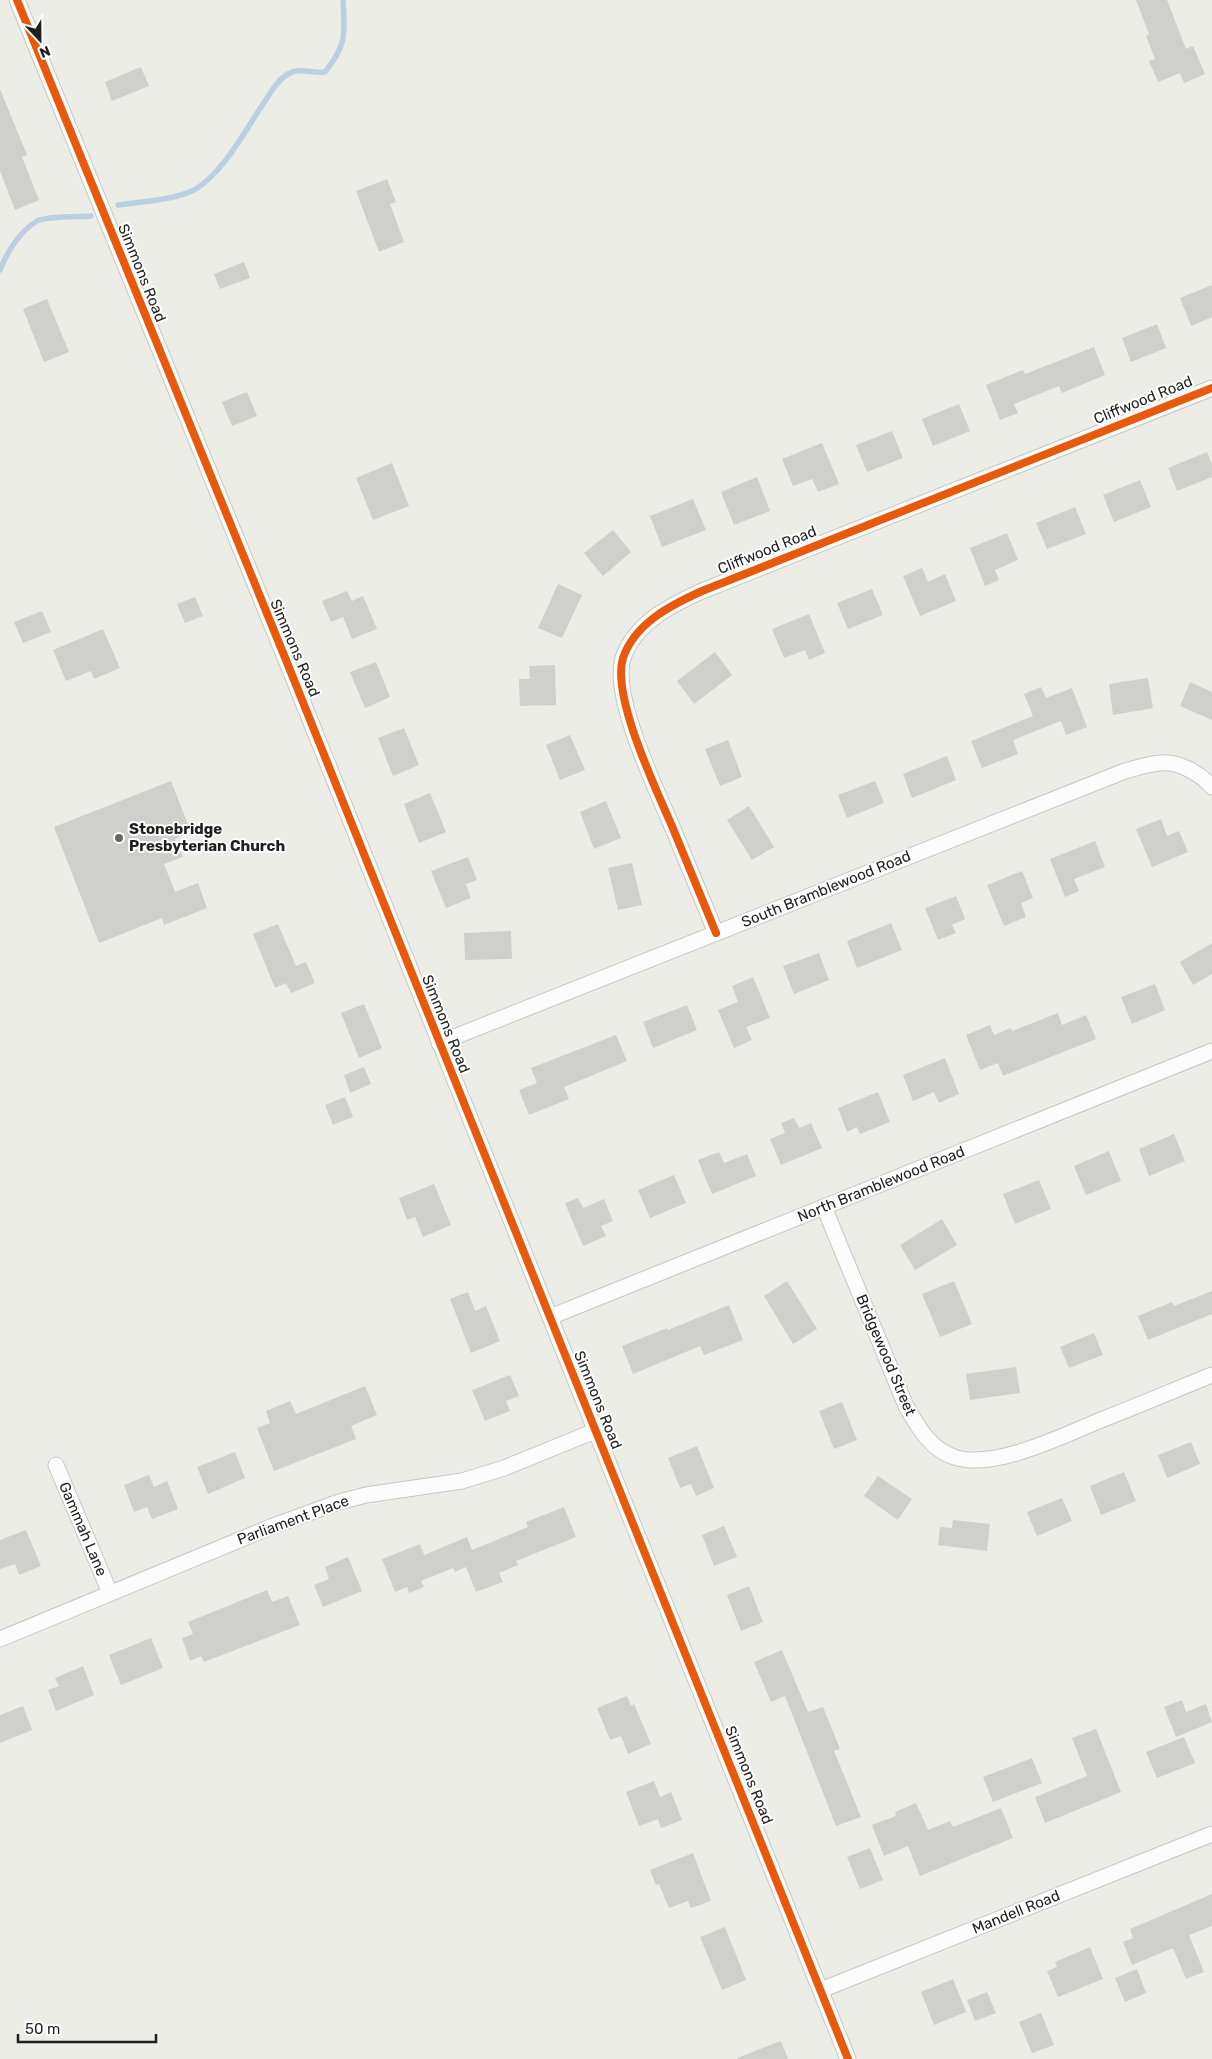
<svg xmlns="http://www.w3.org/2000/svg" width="1212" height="2059" font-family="Rubik,sans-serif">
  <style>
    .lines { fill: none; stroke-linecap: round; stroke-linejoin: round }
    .stream { stroke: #bbcfe0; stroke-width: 5.5 }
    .building { fill: #cfcfcb }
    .minor-casing { stroke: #c6c6c4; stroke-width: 17 }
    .minor { stroke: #fcfcfc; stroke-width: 15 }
    .cycleway-casing { stroke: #fff; stroke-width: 11 }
    .cycleway { stroke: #e8590c; stroke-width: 8 }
    .poi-dot { fill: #676765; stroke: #fff; stroke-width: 2 }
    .labels { text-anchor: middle; stroke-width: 4; stroke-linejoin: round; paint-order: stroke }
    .street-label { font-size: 15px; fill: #1f1f1f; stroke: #fff }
    .poi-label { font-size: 15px; font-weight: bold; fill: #1f1f1f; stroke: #fff; text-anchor: start }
  </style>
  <rect width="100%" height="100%" fill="#edede8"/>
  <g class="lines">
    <g class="stream">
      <path d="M118 205C140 202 174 200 194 190 223 173 245 131 263 104 270 94 277 80 288 74 300 67 312 74 325 72 347 45 345 33 343 0"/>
      <path d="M0 270C7 252 20 231 37 221 47 216 79 217 91 216"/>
    </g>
  </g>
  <g class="building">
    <path d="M1136 0H1167L1186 49 1193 46 1205 74 1184 83 1180 73 1158 82 1149 61 1155 59 1146 36 1149 34Z"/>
    <path d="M141 67 149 86 112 101 105 82Z"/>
    <path d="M0 89 27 155 22 157 39 200 15 210 0 171Z"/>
    <path d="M387 179 396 202 390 204 404 242 379 252 356 191Z"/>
    <path d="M244 262 250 278 220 289 214 274Z"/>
    <path d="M1212 285V317L1191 326 1180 298Z"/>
    <path d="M47 299 69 352 44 362 23 309Z"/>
    <path d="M1157 324 1166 348 1131 362 1122 338Z"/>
    <path d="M1094 347 1105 375 1062 393 1059 386 1014 404 1018 413 1000 420 986 385 1023 370 1025 374Z"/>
    <path d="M247 392 257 416 232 426 222 402Z"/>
    <path d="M959 404 970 431 933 446 922 419Z"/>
    <path d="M892 431 903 458 867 472 856 445Z"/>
    <path d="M822 443 839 484 818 492 812 479 793 486 782 459Z"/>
    <path d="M1207 452 1212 464V477L1177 491 1168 468Z"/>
    <path d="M392 463 409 506 373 520 356 478Z"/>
    <path d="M757 477 770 511 734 525 721 492Z"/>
    <path d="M1140 480 1151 507 1114 522 1103 495Z"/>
    <path d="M693 499 706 530 662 547 650 516Z"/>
    <path d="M1075 507 1086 534 1047 549 1036 523Z"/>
    <path d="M613 530 631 552 603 576 584 553Z"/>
    <path d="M1007 533 1018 560 995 570 999 580 985 586 970 548Z"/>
    <path d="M922 568 928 582 945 574 956 601 920 616 903 576Z"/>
    <path d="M558 584 582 595 562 638 538 628Z"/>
    <path d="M872 589 883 615 848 629 837 603Z"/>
    <path d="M347 591 352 601 363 596 377 629 352 639 343 617 331 622 322 601Z"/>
    <path d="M195 597 203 616 185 623 177 604Z"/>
    <path d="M42 611 51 632 23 643 14 622Z"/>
    <path d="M809 614 825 653 809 660 805 650 784 658 772 629Z"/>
    <path d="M103 629 120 668 94 679 91 671 66 681 53 650Z"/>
    <path d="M715 652 732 675 694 704 677 681Z"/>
    <path d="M376 662 390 697 365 708 350 672Z"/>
    <path d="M555 665 556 705 520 706 519 679H530L529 666Z"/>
    <path d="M1148 678 1153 708 1113 715 1109 684Z"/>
    <path d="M1190 682 1212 692V720L1180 706Z"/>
    <path d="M1041 687 1046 698 1072 688 1087 727 1066 735 1061 721 1013 740 1018 754 982 768 971 741 1033 716 1024 694Z"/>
    <path d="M404 728 419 765 393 776 378 738Z"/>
    <path d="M570 735 585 770 560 780 546 745Z"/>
    <path d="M728 740 742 777 720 786 705 749Z"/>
    <path d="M947 756 956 780 912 798 903 774Z"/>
    <path d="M171 781 191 832 175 839 183 857 164 864 175 892 198 883 207 908 164 925 162 918 99 943 54 827Z"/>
    <path d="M875 781 884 803 847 818 838 795Z"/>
    <path d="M430 793 446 832 419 843 404 804Z"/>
    <path d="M606 801 621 838 594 849 580 812Z"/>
    <path d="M749 806 774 847 752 860 727 820Z"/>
    <path d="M1161 819 1167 836 1179 831 1188 852 1152 867 1136 829Z"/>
    <path d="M1095 841 1105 867 1074 879 1079 891 1065 897 1050 859Z"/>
    <path d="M468 857 477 880 466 884 471 898 446 908 431 871Z"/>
    <path d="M632 863 642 905 618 910 608 868Z"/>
    <path d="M1022 871 1033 898 1021 903 1026 917 1004 926 987 885Z"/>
    <path d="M956 896 965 919 952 925 956 933 938 940 925 908Z"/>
    <path d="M891 923 902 950 857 968 847 941Z"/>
    <path d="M278 924 296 966 306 962 315 983 291 993 286 983 275 988 253 934Z"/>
    <path d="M511 931 512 959 465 960 464 933Z"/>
    <path d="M1212 943V974L1193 985 1180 962Z"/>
    <path d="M819 953 829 980 794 994 783 966Z"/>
    <path d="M753 977 770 1018 746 1027 752 1040 734 1048 718 1010 738 1002 732 986Z"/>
    <path d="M1155 984 1165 1010 1132 1024 1121 997Z"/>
    <path d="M364 1004 382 1048 359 1058 341 1013Z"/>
    <path d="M687 1005 697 1030 653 1048 643 1022Z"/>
    <path d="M1058 1013 1062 1025 1086 1015 1096 1039 1003 1076 998 1063 980 1070 966 1035 990 1025 994 1035 1011 1028 1012 1031Z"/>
    <path d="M616 1035 627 1061 564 1087 569 1099 529 1115 519 1090 537 1083 531 1068Z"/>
    <path d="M945 1058 959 1094 939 1103 934 1092 913 1101 903 1075Z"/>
    <path d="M364 1067 371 1084 350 1093 344 1075Z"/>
    <path d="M878 1092 890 1122 860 1134 857 1127 847 1132 838 1108Z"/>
    <path d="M345 1097 353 1117 333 1125 325 1105Z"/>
    <path d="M794 1118 799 1128 811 1123 822 1148 781 1165 770 1139 785 1133 781 1123Z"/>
    <path d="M1174 1134 1185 1161 1149 1176 1139 1149Z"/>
    <path d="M1109 1151 1121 1181 1086 1195 1074 1166Z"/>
    <path d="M719 1152 724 1163 747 1154 756 1176 712 1194 698 1160Z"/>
    <path d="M674 1175 686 1203 650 1218 638 1190Z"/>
    <path d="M1039 1180 1051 1209 1015 1224 1003 1194Z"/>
    <path d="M434 1184 451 1225 423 1237 415 1217 407 1220 399 1198Z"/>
    <path d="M578 1198 583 1208 604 1199 613 1221 601 1226 606 1236 583 1246 565 1203Z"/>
    <path d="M942 1219 957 1245 915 1270 900 1245Z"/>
    <path d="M787 1281 817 1329 793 1344 764 1296Z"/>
    <path d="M954 1281 972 1324 940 1337 922 1294Z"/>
    <path d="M1212 1291V1314L1148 1340 1138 1316 1172 1302 1174 1306Z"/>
    <path d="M468 1292 475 1311 486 1306 500 1341 471 1353 450 1299Z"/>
    <path d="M729 1305 743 1340 704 1355 700 1346 633 1374 622 1346 667 1328 668 1330Z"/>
    <path d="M1094 1333 1103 1355 1069 1368 1060 1347Z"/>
    <path d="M1016 1367 1020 1393 970 1400 966 1374Z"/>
    <path d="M510 1375 519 1396 506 1401 510 1411 485 1421 472 1390Z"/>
    <path d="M365 1386 377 1415 351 1426 356 1439 274 1471 257 1428 270 1423 266 1411 290 1401 296 1414Z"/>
    <path d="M842 1402 857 1440 834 1449 819 1411Z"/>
    <path d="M1191 1442 1200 1464 1167 1478 1158 1455Z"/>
    <path d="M697 1446 714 1488 696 1496 691 1484 680 1488 668 1458Z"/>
    <path d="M235 1452 245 1478 208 1494 197 1467Z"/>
    <path d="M1124 1472 1136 1501 1101 1515 1090 1486Z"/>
    <path d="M149 1475 154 1487 167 1481 178 1509 152 1519 147 1507 134 1512 124 1485Z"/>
    <path d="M878 1476 912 1499 898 1520 864 1496Z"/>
    <path d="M1062 1498 1072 1521 1037 1536 1027 1512Z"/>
    <path d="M564 1507 576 1537 516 1561 518 1565 499 1573 503 1582 476 1592 466 1567 455 1572 453 1568 421 1581 424 1587 409 1593 407 1587 395 1592 382 1559 420 1544 424 1555 467 1537 472 1550 528 1527 526 1522Z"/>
    <path d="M953 1520 990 1524 987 1551 938 1545 940 1527 952 1528Z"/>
    <path d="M724 1526 737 1557 714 1566 702 1535Z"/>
    <path d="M26 1530 41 1566 19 1575 15 1564 0 1569V1540Z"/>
    <path d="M348 1557 362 1591 323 1607 314 1585 329 1579 325 1567Z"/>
    <path d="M749 1586 763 1622 741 1631 727 1595Z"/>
    <path d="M267 1590 272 1602 288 1596 300 1625 204 1662 201 1656 190 1661 182 1638 193 1634 188 1622Z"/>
    <path d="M151 1638 163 1668 121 1685 109 1655Z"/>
    <path d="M782 1650 808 1712 823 1707 840 1749 834 1751 861 1817 836 1826 785 1696 771 1702 754 1662Z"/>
    <path d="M83 1666 94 1695 56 1711 48 1690 59 1686 55 1678Z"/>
    <path d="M627 1696 631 1706 634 1704 651 1744 628 1754 621 1736 610 1740 597 1708Z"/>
    <path d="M1182 1700 1186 1712 1206 1704 1212 1722 1176 1737 1164 1707Z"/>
    <path d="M23 1706 32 1730 0 1743V1715Z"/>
    <path d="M1096 1729 1121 1792 1045 1823 1035 1797 1087 1776 1072 1738Z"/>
    <path d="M1184 1737 1195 1763 1157 1778 1146 1752Z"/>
    <path d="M1032 1758 1042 1783 993 1802 983 1777Z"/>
    <path d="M654 1781 660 1797 671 1792 682 1820 661 1828 658 1819 639 1826 626 1792Z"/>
    <path d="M916 1803 928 1830 950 1821 953 1827 1001 1808 1013 1838 920 1876 908 1846 884 1856 872 1825 896 1816 895 1812Z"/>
    <path d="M870 1848 883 1880 860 1889 847 1857Z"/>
    <path d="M693 1853 711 1901 691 1908 688 1901 669 1908 659 1884 656 1885 650 1870Z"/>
    <path d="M1212 1894V1926L1189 1935 1204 1972 1186 1979 1173 1948 1132 1965 1123 1942 1133 1938 1130 1929Z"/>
    <path d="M725 1927 746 1980 722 1990 700 1937Z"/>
    <path d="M1090 1947 1103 1979 1058 1997 1047 1971 1057 1967 1055 1962Z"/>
    <path d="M1137 1969 1146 1993 1125 2002 1115 1978Z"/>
    <path d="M953 1979 966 2012 934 2025 921 1992Z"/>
    <path d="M987 1992 996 2013 975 2021 967 2000Z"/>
    <path d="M1041 2013 1054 2045 1032 2053 1019 2022Z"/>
    <path d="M781 2041 788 2059H738L737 2058Z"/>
  </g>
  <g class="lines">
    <defs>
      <g id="minor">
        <path d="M17 0 288 665 848 2059"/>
        <path d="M716 933C702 899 688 865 674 831 658 793 611 697 623 658 635 623 671 605 702 591L1212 388"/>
        <path d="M439 1043 1125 771C1136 768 1148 764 1160 763 1178 761 1200 773 1212 787"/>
        <path d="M824 1207 906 1406C918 1427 930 1449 954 1457 995 1471 1068 1433 1106 1418 1142 1404 1177 1389 1212 1375"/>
        <path d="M550 1317 1212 1051"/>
        <path d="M56 1465 110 1593"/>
        <path d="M0 1639 273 1526 339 1502 366 1495 462 1481 504 1468 595 1431"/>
        <path d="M821 1990 1212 1834"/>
      </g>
    </defs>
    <use href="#minor" class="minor-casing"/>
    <use href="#minor" class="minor"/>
    <defs>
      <g id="cycleway">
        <path d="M17 0 288 665 848 2059"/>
        <path d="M716 933C702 899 688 865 674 831 658 793 611 697 623 658 635 623 671 605 702 591L1212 388"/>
      </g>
    </defs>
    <use href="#cycleway" class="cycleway-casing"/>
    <use href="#cycleway" class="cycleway"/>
  </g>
  <circle class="poi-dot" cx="119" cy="838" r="5"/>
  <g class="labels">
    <g class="street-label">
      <text transform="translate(142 273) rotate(68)" y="5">Simmons Road</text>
      <text transform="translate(1143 400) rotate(-22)" y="5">Cliffwood Road</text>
      <text transform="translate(767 550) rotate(-22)" y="5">Cliffwood Road</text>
      <text transform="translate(295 648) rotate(67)" y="5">Simmons Road</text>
      <text transform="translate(826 889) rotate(-22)" y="5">South Bramblewood Road</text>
      <text transform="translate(446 1024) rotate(68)" y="5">Simmons Road</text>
      <text transform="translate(881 1184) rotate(-22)" y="5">North Bramblewood Road</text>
      <text transform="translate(886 1355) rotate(67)" y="5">Bridgewood Street</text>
      <text transform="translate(598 1400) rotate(68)" y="5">Simmons Road</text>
      <text transform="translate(293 1520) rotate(-20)" y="5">Parliament Place</text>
      <text transform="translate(83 1529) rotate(67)" y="5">Gammah Lane</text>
      <text transform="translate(749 1775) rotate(68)" y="5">Simmons Road</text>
      <text transform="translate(1016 1912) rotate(-22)" y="5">Mandell Road</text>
    </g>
    <g class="poi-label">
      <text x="129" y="834">Stonebridge<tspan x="129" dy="17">Presbyterian Church</tspan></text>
    </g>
  </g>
  <g transform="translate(40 40) rotate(158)" stroke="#ffffff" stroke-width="4" paint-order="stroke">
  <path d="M0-4L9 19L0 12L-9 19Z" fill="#1f1f1f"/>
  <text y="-8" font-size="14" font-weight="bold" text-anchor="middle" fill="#1f1f1f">N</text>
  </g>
  <path d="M18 2034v8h138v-8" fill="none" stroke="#1f1f1f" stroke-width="2.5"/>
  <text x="25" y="2034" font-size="15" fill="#1f1f1f" stroke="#ffffff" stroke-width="4" paint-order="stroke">50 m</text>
</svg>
